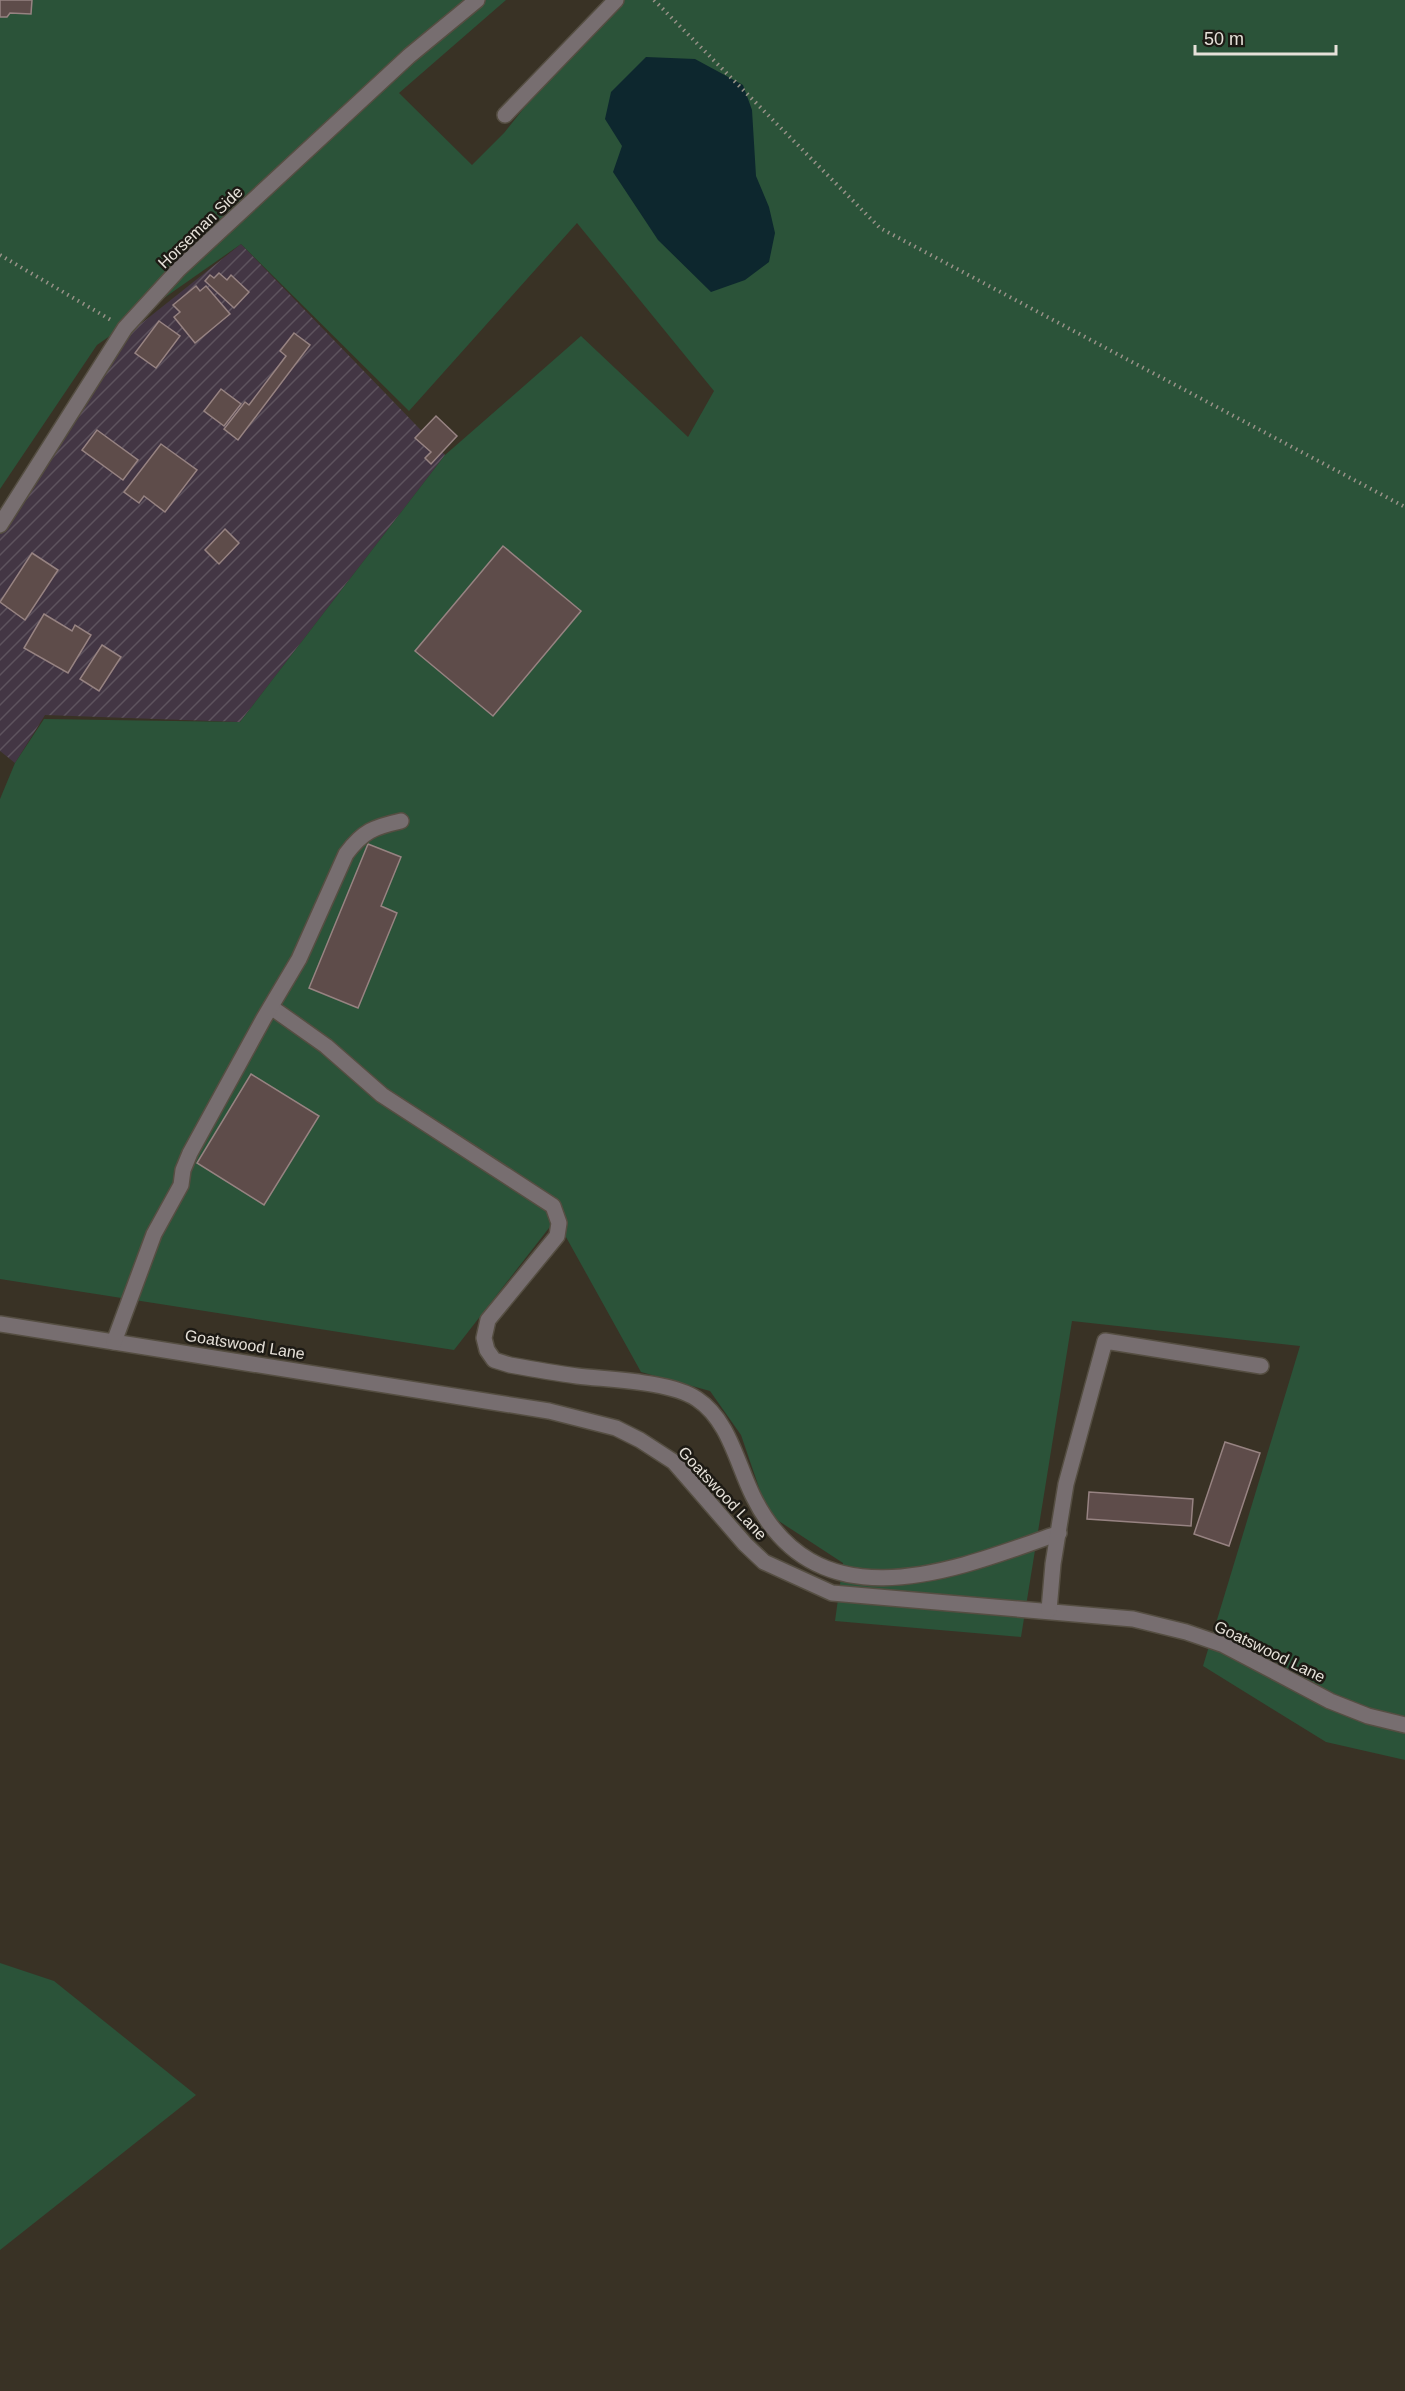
<svg xmlns="http://www.w3.org/2000/svg" width="1405" height="2391" font-family="Arial,sans-serif">
  <style>
    .industrial { fill: url(#industrial-furrows) }
    .green { fill: #2b5339 }
    .water { fill: #0d272e }
    .building { fill: #5e4c4a; stroke: #978382; stroke-width: 1.5 }
    .lines { fill: none; stroke-linecap: round; stroke-linejoin: round }
    .minor-casing { stroke: #554e42; stroke-width: 18 }
    .path { stroke: #989288; stroke-width: 4; stroke-dasharray: 1.5 4.5; stroke-linecap: butt }
    .minor { stroke: #776e70; stroke-width: 15 }
    .labels { text-anchor: middle; stroke-width: 5; stroke-linejoin: round; paint-order: stroke }
    .street-label { font-size: 16px; fill: #e6e1d9; stroke: #1d1a14 }
  </style>
  <defs>
    <pattern id="industrial-furrows" width="10" height="10" patternUnits="userSpaceOnUse" patternTransform="scale(1.5)"><rect width="10" height="10" fill="#433644"/><path d="M-1 1l2-2M0 10L10 0M9 11l2-2" fill="none" stroke="#5e535e"/></pattern>
  </defs>
  <rect width="100%" height="100%" fill="#393225"/>
  <path class="industrial" d="M241 244 445 455 240 722 45 715 15 763 0 751V532L108 350Z"/>
  <g class="green">
    <path d="M0 0H506L399 93 472 165 504 133 610 0H1405V1760L1326 1742 1203 1666 1300 1346 1072 1321 1021 1637 835 1621 843 1563 768 1514 741 1435 710 1391 641 1372 556 1219 454 1350 0 1279V799L15 763 44 719 240 722 445 455 581 336 688 437 714 391 577 223 409 411 241 244 97 345 0 489Z"/>
    <path d="M0 1963 54 1981 196 2095 0 2250Z"/>
  </g>
  <path class="water" d="M646 57 695 59 743 85 752 110 756 176 769 207 775 233 769 262 745 280 711 292 658 240 613 172 622 146 605 119 611 92Z"/>
  <g class="building">
    <path d="M0 0H32L31 14 10 13 7 17H0Z"/>
    <path d="M219 273 227 280 231 275 249 292 234 308 205 281 210 275 214 278Z"/>
    <path d="M196 286 200 291 206 286 230 314 195 343 174 317 180 312 173 305Z"/>
    <path d="M159 321 180 336 156 368 135 353Z"/>
    <path d="M294 333 310 345 238 440 224 429 245 402 249 405 286 356 280 351Z"/>
    <path d="M221 389 241 404 224 426 204 411Z"/>
    <path d="M436 416 457 436 431 464 425 458 431 452 415 438Z"/>
    <path d="M97 430 138 460 123 480 82 450Z"/>
    <path d="M161 444 197 470 165 512 144 496 139 503 124 492Z"/>
    <path d="M225 529 239 543 219 564 205 550Z"/>
    <path d="M503 546 581 611 493 716 415 651Z"/>
    <path d="M32 553 58 570 25 620 0 602Z"/>
    <path d="M44 614 72 631 75 625 91 635 68 673 24 648Z"/>
    <path d="M102 645 121 657 99 691 80 679Z"/>
    <path d="M368 844 401 857 381 906 397 913 358 1008 309 988Z"/>
    <path d="M251 1074 319 1116 264 1205 197 1163Z"/>
    <path d="M1225 1442 1260 1453 1229 1546 1194 1534Z"/>
    <path d="M1089 1492 1193 1499 1191 1526 1087 1519Z"/>
  </g>
  <g class="lines">
    <defs>
      <g id="minor">
        <path d="M505 115 616 0"/>
        <path d="M0 525 125 328 179 269 409 56 477 0"/>
        <path d="M271 1007 326 1046 382 1095 553 1206 559 1223 557 1236 488 1320 484 1338 487 1350 494 1360 510 1365C532 1369 555 1373 577 1376 610 1380 670 1381 697 1399 729 1420 737 1464 753 1496 817 1627 955 1570 1059 1533"/>
        <path d="M0 1324 549 1411 616 1428 640 1440 674 1462 745 1544 764 1562 832 1593 1133 1619 1186 1632 1224 1645 1330 1701 1368 1716 1405 1725"/>
        <path d="M114 1342 154 1234 181 1185 183 1170 190 1153 264 1018 299 959 346 854C363 831 374 827 401 821"/>
        <path d="M1049 1610 1053 1564 1066 1484 1105 1341 1261 1366"/>
      </g>
    </defs>
    <use href="#minor" class="minor-casing"/>
    <g class="path">
      <path d="M654 0 880 228 1405 507"/>
      <path d="M0 255 111 320"/>
    </g>
    <use href="#minor" class="minor"/>
  </g>
  <g class="labels">
    <g class="street-label">
      <text transform="translate(200 227) rotate(-44)" y="6">Horseman Side</text>
      <text transform="translate(245 1344) rotate(9)" y="6">Goatswood Lane</text>
      <text transform="translate(723 1493) rotate(47)" y="6">Goatswood Lane</text>
      <text transform="translate(1270 1651) rotate(26)" y="6">Goatswood Lane</text>
    </g>
  </g>
  <path d="M1195 45v9h141v-9" fill="none" stroke="#e6e1d9" stroke-width="3"/>
  <text x="1204" y="45" font-size="18" fill="#e6e1d9" stroke="#1d1a14" stroke-width="4.5" paint-order="stroke">50 m</text>
</svg>
